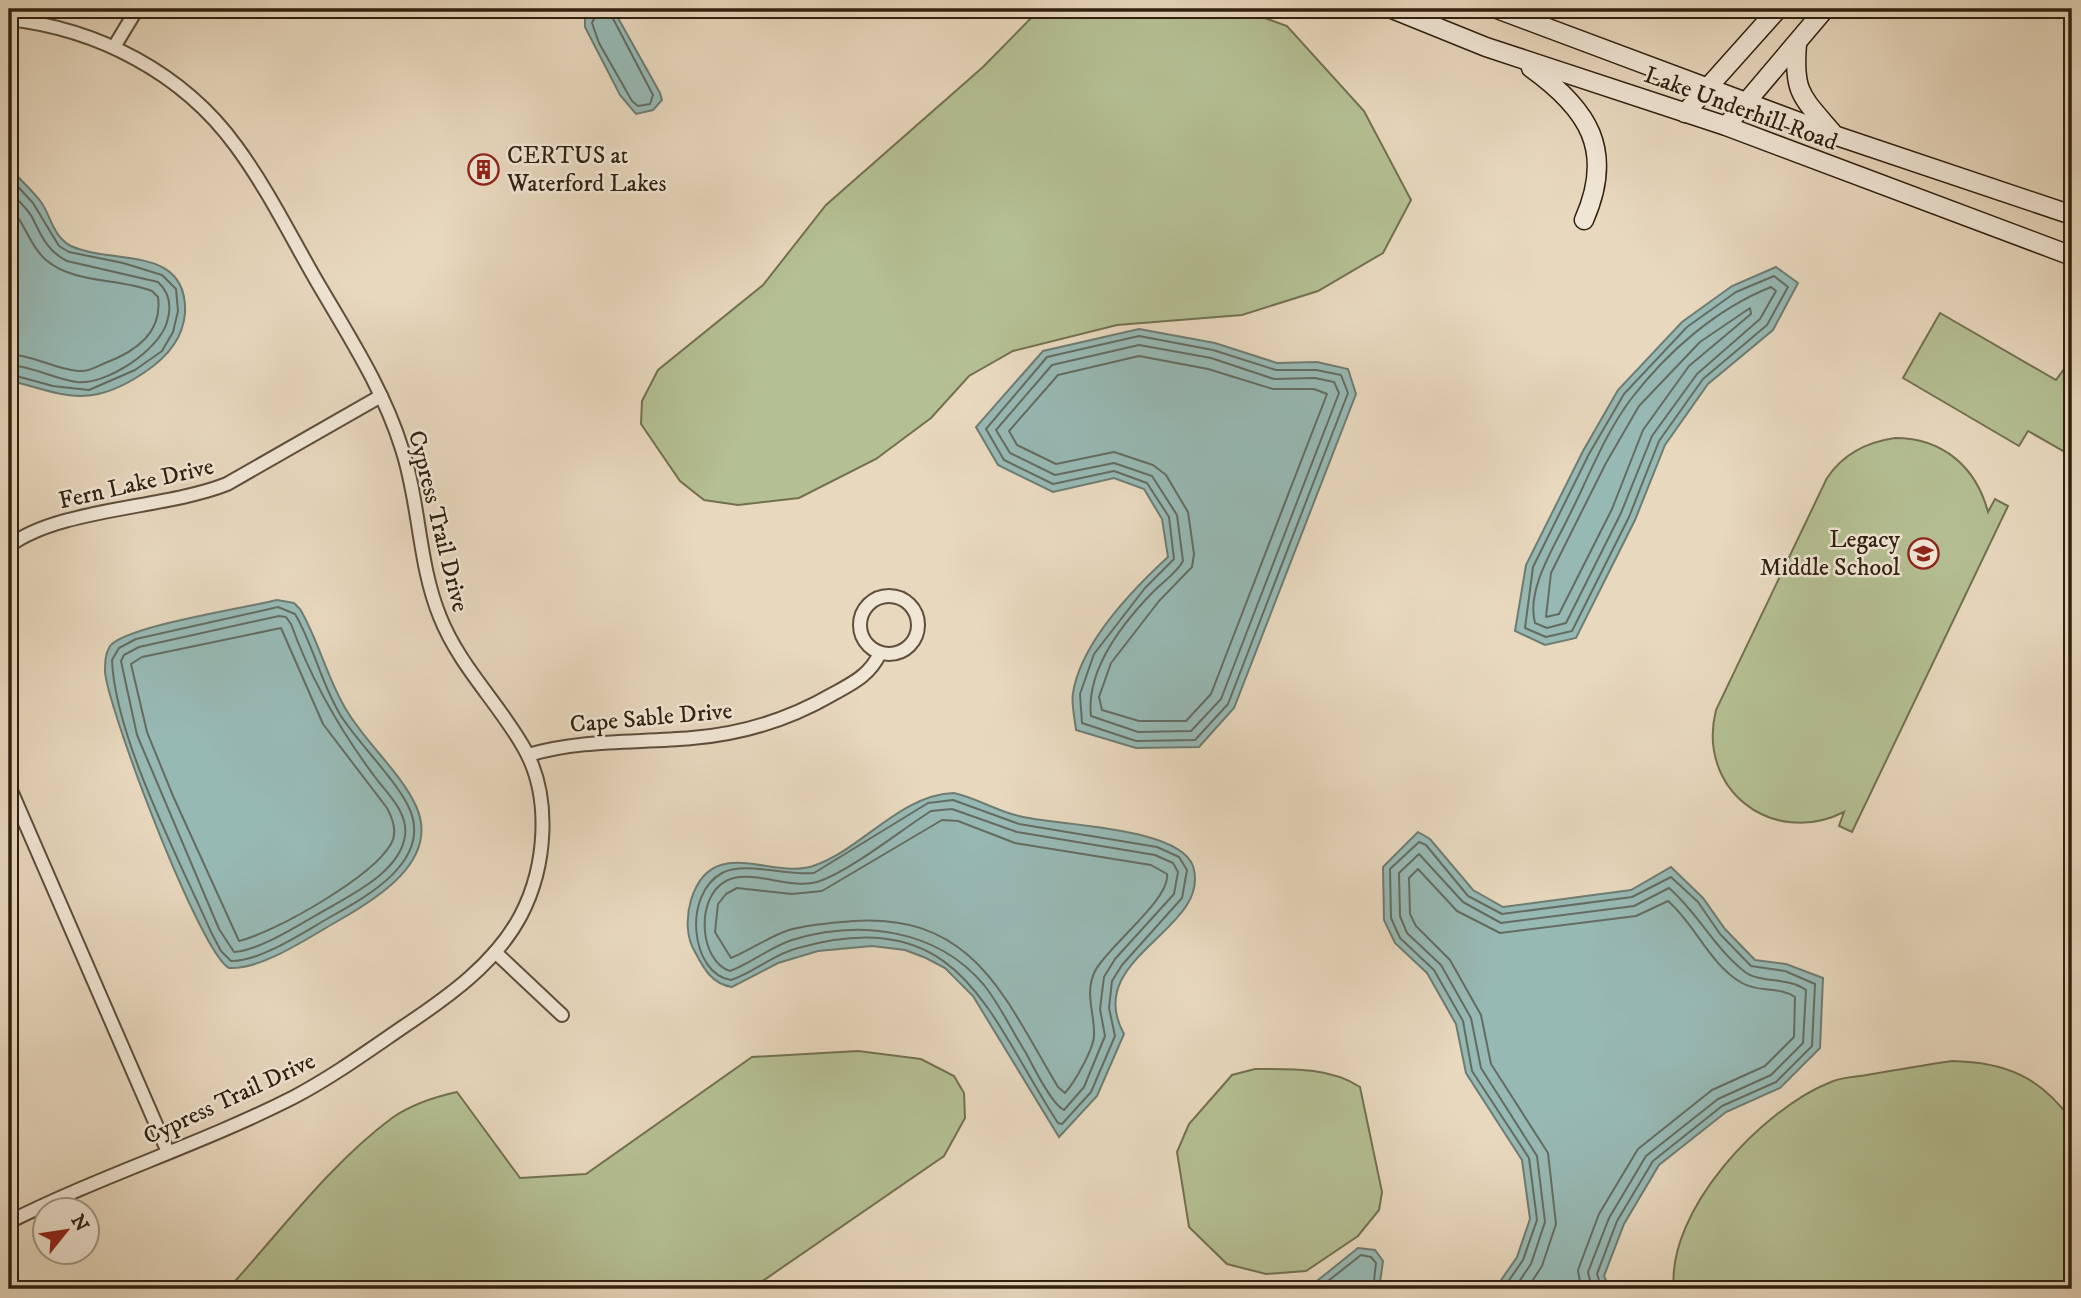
<svg xmlns="http://www.w3.org/2000/svg" width="2081" height="1298" font-family="'IM FELL DW Pica',serif">
  <style>
    .green { fill: #b4bf93; stroke: #727051; stroke-width: 2 }
    .water { fill: #97b9b4; stroke: #6e7c72; stroke-width: 2 }
    .lines { fill: none; stroke-linecap: round; stroke-linejoin: round }
    .shore { stroke: #646c62; stroke-width: 2 }
    .street-casing { stroke: #5e4e3b; stroke-width: 16 }
    .secondary-casing { stroke: #30200f; stroke-width: 21 }
    .street { stroke: #f0e6d5; stroke-width: 12 }
    .secondary { stroke: #f0e6d5; stroke-width: 18 }
    .labels { text-anchor: middle; stroke-width: 5; stroke-linejoin: round; paint-order: stroke }
    .street-label { font-size: 24px; fill: #30200f; stroke: #f0e6d5 }
    .poi-label { font-size: 24px; fill: #30200f; stroke: #f0e6d5; text-anchor: start }
  </style>
  <rect width="100%" height="100%" fill="#e8d8be"/>
  <filter id="stains"><feTurbulence type="fractalNoise" baseFrequency=".00286" numOctaves="4"/><feColorMatrix values="0 0 0 0 .2 0 0 0 0 .09 0 0 0 0 .02 0 0 0 .5 -.17"/></filter>
  <radialGradient id="worn" r=".72"><stop offset=".6" stop-color="#630" stop-opacity="0"/><stop offset="1" stop-color="#630" stop-opacity=".3"/></radialGradient>
  <g class="green">
    <path d="M1040 9H1240L1287 26 1364 111 1411 200 1383 253 1318 291 1242 315 1117 325 1013 351 969 376 931 418 876 459 799 498 738 505 704 500 680 481 641 424 642 401 658 370 763 285 826 205 983 67Z"/>
    <path d="M1940 313 2056 380 2072 358V456L2028 431 2019 446 1903 378Z"/>
    <path d="M1895 438C1943 438 1976 467 1988 512L1995 499 2008 506 1852 832 1839 826 1844 812C1772 848 1696 789 1716 710L1827 478C1843 454 1867 442 1895 438Z"/>
    <path d="M858 1051 921 1059 954 1076 964 1093 965 1118 944 1156 751 1289H228C280 1232 330 1164 392 1118 412 1104 434 1097 457 1092L520 1178 586 1174 752 1057Z"/>
    <path d="M1952 1061C2005 1062 2041 1077 2072 1121V1289H1674C1666 1211 1762 1109 1831 1082 1841 1077 1856 1077 1867 1075 1896 1070 1924 1065 1952 1061Z"/>
    <path d="M1255 1069C1289 1069 1330 1067 1360 1087L1382 1192 1379 1210 1358 1236 1306 1271 1266 1274 1227 1264 1189 1227 1177 1152 1189 1124 1232 1075Z"/>
  </g>
  <g class="water">
    <path d="M596 9H613L660 93 662 100 653 110 636 114 620 95 585 27V19Z"/>
    <path d="M9 167C19 179 32 190 41 202 51 216 53 237 71 246 112 265 188 244 185 313 183 340 166 358 145 372 91 409 66 396 9 380Z"/>
    <path d="M1776 267 1798 283 1773 330 1708 384 1665 445 1635 520 1576 638 1545 645 1515 631 1526 565 1583 451 1618 390 1682 322 1732 286Z"/>
    <path d="M1139 329 1215 343 1277 363 1317 362 1348 369 1356 394 1234 708 1199 747 1136 748 1076 730C1075 719 1071 704 1073 693 1081 643 1132 590 1168 557L1162 519 1144 489 1114 478 1053 492 998 465 976 427 1043 351Z"/>
    <path d="M277 600 294 603 300 609C319 641 327 679 347 711 366 743 401 773 416 806 441 861 375 900 336 922 308 938 261 970 229 968 200 953 109 712 105 672 105 663 105 654 110 646 126 626 246 608 277 600Z"/>
    <path d="M954 793C977 798 996 811 1019 816 1056 826 1179 826 1193 866 1213 930 1081 957 1124 1034L1097 1096 1059 1137 973 996 945 968 926 958 905 950 872 946 818 951 778 963 732 987C712 984 704 969 695 952 686 937 686 917 691 900 712 833 771 880 813 866 863 849 899 795 954 793Z"/>
    <path d="M1418 832 1430 839 1473 890 1503 907 1631 890 1671 867 1703 898 1725 929 1755 960 1786 964 1823 978 1820 1048 1780 1088 1726 1112 1659 1165 1624 1224 1604 1276 1610 1289H1495L1517 1257 1530 1219 1522 1160 1466 1073 1456 1024 1427 973 1395 943 1384 920 1383 867Z"/>
    <path d="M1358 1248 1375 1250 1383 1261 1379 1289H1307Z"/>
  </g>
  <g class="lines">
    <g class="shore">
      <path d="M599 9 592 23 599 43 632 101 638 106 650 104 653 95 608 9"/>
      <path d="M9 177 33 203 59 246 69 252 123 263 162 275 176 289 178 311 173 332 162 351 135 370 89 390 53 386 9 374"/>
      <path d="M9 191C17 199 26 207 32 217 41 235 47 251 67 261L158 282C170 293 172 306 167 322 159 350 107 385 77 382 54 379 32 366 9 365"/>
      <path d="M9 206C25 222 29 245 46 260 74 284 119 278 152 291L158 297C163 333 135 352 105 363 96 367 88 372 78 371 54 369 33 355 9 354"/>
      <path d="M1774 276 1788 287 1767 325 1703 379 1659 441 1629 517 1572 631 1546 637 1525 628 1533 567 1589 454 1624 394 1687 327 1736 292Z"/>
      <path d="M1771 287 1776 291 1760 319 1697 374 1652 436 1621 513 1566 623 1547 628 1535 623C1526 590 1554 547 1568 518 1588 479 1604 435 1631 399 1667 352 1716 309 1771 287Z"/>
      <path d="M1750 308 1751 314 1689 366 1643 430 1612 509 1559 614 1546 617 1551 573 1606 463 1639 406 1700 342Z"/>
      <path d="M1139 336 1213 350 1276 370H1316L1341 375 1348 393 1228 704 1195 740 1136 741 1082 723 1080 694 1094 654 1145 588 1174 559 1169 517 1147 483 1114 471 1053 484 1004 460 986 429 1047 357Z"/>
      <path d="M1139 345 1211 358 1274 379 1315 378 1334 382 1339 393 1221 699 1191 731 1138 732 1091 716C1086 670 1121 625 1152 593 1162 582 1176 574 1183 561L1177 515 1152 476 1114 463 1055 475 1010 453 996 430 1052 365Z"/>
      <path d="M1139 356 1208 369 1273 389H1314L1327 394 1211 694 1186 721H1139L1102 710 1099 697 1111 663 1159 601 1192 567 1194 554 1188 512 1166 475 1153 465 1114 452 1056 464 1017 445 1009 431 1058 375Z"/>
      <path d="M278 607 295 614C314 646 321 684 341 716 359 744 399 783 410 810 431 861 368 896 332 916 307 930 260 962 231 961L221 951 211 932C179 859 115 738 112 660L119 648 136 639Z"/>
      <path d="M279 616 286 617 291 624C312 682 340 731 378 781 391 797 408 814 405 836 400 869 360 890 334 905 308 919 263 950 234 952L219 929 137 735 121 661 124 655 139 647Z"/>
      <path d="M281 628 323 724 387 808C393 819 398 832 391 844 372 877 276 932 239 941L173 796 147 732 131 664 142 657Z"/>
      <path d="M953 800 1019 824 1157 847 1179 857 1187 870 1182 898 1122 965 1112 981 1109 1008 1115 1036 1091 1092 1062 1124 1058 1123C986 1012 961 903 798 948 773 954 754 973 731 980 691 974 682 895 722 873 744 861 788 876 814 873L928 803Z"/>
      <path d="M952 809 1017 832 1155 855 1173 863 1178 872 1174 894 1115 959 1104 977 1100 1009 1105 1036 1084 1087 1064 1110C1052 1105 1033 1066 1026 1053 1012 1031 1000 1005 984 985 937 929 860 919 792 940 770 947 752 963 730 971 699 961 695 897 726 881 750 868 789 890 817 882 849 872 901 830 931 811Z"/>
      <path d="M942 820 958 821 1015 843 1151 865 1167 874C1171 899 1108 946 1095 971 1084 993 1095 1014 1094 1035 1094 1049 1074 1083 1065 1093L1058 1087C1005 999 975 913 853 921 832 923 810 924 789 930 768 937 751 950 731 958L715 932 718 904 726 894 737 888 792 894 822 891Z"/>
      <path d="M1318 1289 1361 1255 1371 1257 1376 1263 1373 1289"/>
      <path d="M1503 1289 1523 1260 1537 1220 1529 1158 1472 1071 1463 1021 1434 970 1400 938 1391 918 1390 869 1419 842 1426 845 1468 896 1502 914 1632 897 1671 877 1698 902 1720 934 1751 966 1785 971 1815 984 1812 1046 1776 1082 1722 1106 1653 1161 1617 1221 1597 1274 1602 1289"/>
      <path d="M1514 1289 1531 1264 1545 1222 1537 1156 1481 1068 1471 1018 1441 965 1407 933 1400 916 1399 873 1419 854 1463 902 1501 923 1634 906 1669 888C1698 913 1715 949 1745 972 1759 983 1788 977 1806 990L1803 1043 1771 1075 1718 1099 1646 1156 1609 1218 1588 1272 1592 1289"/>
      <path d="M1527 1289 1542 1266 1556 1224 1548 1153 1491 1064 1481 1015 1450 960 1416 926 1410 914 1409 878 1418 869 1457 911 1500 933 1636 916 1668 901C1695 924 1710 965 1742 983 1759 993 1779 986 1795 997L1794 1037 1765 1066 1712 1090 1638 1149 1599 1214 1578 1270 1581 1289"/>
    </g>
    <defs>
      <g id="street">
        <path d="M9 19C98 29 183 73 236 146 267 188 290 235 316 280 348 335 383 388 402 449 420 504 418 563 440 617 460 667 498 702 524 748 552 797 546 867 521 915 496 963 448 997 403 1027 368 1051 332 1077 294 1097 202 1144 102 1175 9 1222"/>
        <path d="M114 47 137 9"/>
        <path d="M9 546C59 508 164 509 227 484L381 396"/>
        <circle cx="889" cy="625" r="29"/>
        <path d="M528 755C582 739 636 743 692 738 742 734 790 719 833 694 853 683 870 675 880 653"/>
        <path d="M9 786 168 1152"/>
        <path d="M495 952 562 1015"/>
      </g>
      <g id="secondary">
        <path d="M1392 9 1486 47 1726 126 2072 256"/>
        <path d="M1497 9 1834 135 2072 215"/>
        <path d="M1797 44C1793 92 1801 96 1832 132"/>
        <path d="M1531 68C1588 109 1615 150 1584 220"/>
        <path d="M1685 113 1778 9"/>
        <path d="M1726 126 1825 9"/>
      </g>
    </defs>
    <use href="#street" class="street-casing"/>
    <use href="#secondary" class="secondary-casing"/>
    <use href="#street" class="street"/>
    <use href="#secondary" class="secondary"/>
  </g>
  <defs>
    <symbol id="building-ring" viewBox="-11 -11 22 22"><circle r="9.5" fill="#f0e6d5" stroke="#8f2418" stroke-width="1.5"/><path d="M-4-6H4V6H1V3H-1V6H-4ZM-2.5-4.3h1.7v1.8h-1.7ZM.8-4.3h1.7v1.8H.8ZM-2.5-1h1.7V.8h-1.7ZM.8-1h1.7V.8H.8Z" fill="#8f2418"/></symbol>
    <symbol id="school-ring" viewBox="-11 -11 22 22"><circle r="9.5" fill="#f0e6d5" stroke="#8f2418" stroke-width="1.5"/><path d="M0-5L7-2L0 1L-7-2ZM-4 1L0 2.5L4 1V4Q0 6-4 4Z" fill="#8f2418"/></symbol>
  </defs>
  <g fill-rule="evenodd">
    <use href="#building-ring" x="466" y="152" width="35" height="35"/>
    <use href="#school-ring" x="1906" y="536" width="35" height="35"/>
  </g>
  <g class="labels">
    <g class="street-label">
      <text transform="translate(1741 108) rotate(20)" y="8">Lake Underhill Road</text>
      <text transform="translate(136 483) rotate(-13)" y="8">Fern Lake Drive</text>
      <text transform="translate(439 521) rotate(76)" y="8">Cypress Trail Drive</text>
      <text transform="translate(651 717) rotate(-5)" y="8">Cape Sable Drive</text>
      <text transform="translate(229 1098) rotate(-25)" y="8">Cypress Trail Drive</text>
    </g>
    <g class="poi-label">
      <text x="507" y="163">CERTUS at<tspan x="507" dy="28">Waterford Lakes</tspan></text>
      <text x="1900" y="547" text-anchor="end">Legacy<tspan x="1900" dy="28">Middle School</tspan></text>
    </g>
  </g>
  <rect width="2081" height="1298" fill="none" stroke="#e8d8be" stroke-width="35"/>
  <rect x="10" y="10" width="2060" height="1277" fill="none" stroke="#30200f" stroke-width="3.5"/>
  <rect x="18" y="18" width="2046" height="1263" fill="none" stroke="#30200f" stroke-width="2"/>
  <g transform="translate(66 1231) rotate(60)"><circle r="33" fill="#f0e6d5" stroke="#a39786" stroke-width="2"/>
  <path d="M0-5L12 26L0 18L-12 26Z" fill="#8f2418"/>
  <text y="-10" font-size="19" font-weight="bold" text-anchor="middle" fill="#30200f">N</text>
  </g>
  <rect width="100%" height="100%" filter="url(#stains)"/>
  <rect width="100%" height="100%" fill="url(#worn)"/>
</svg>
